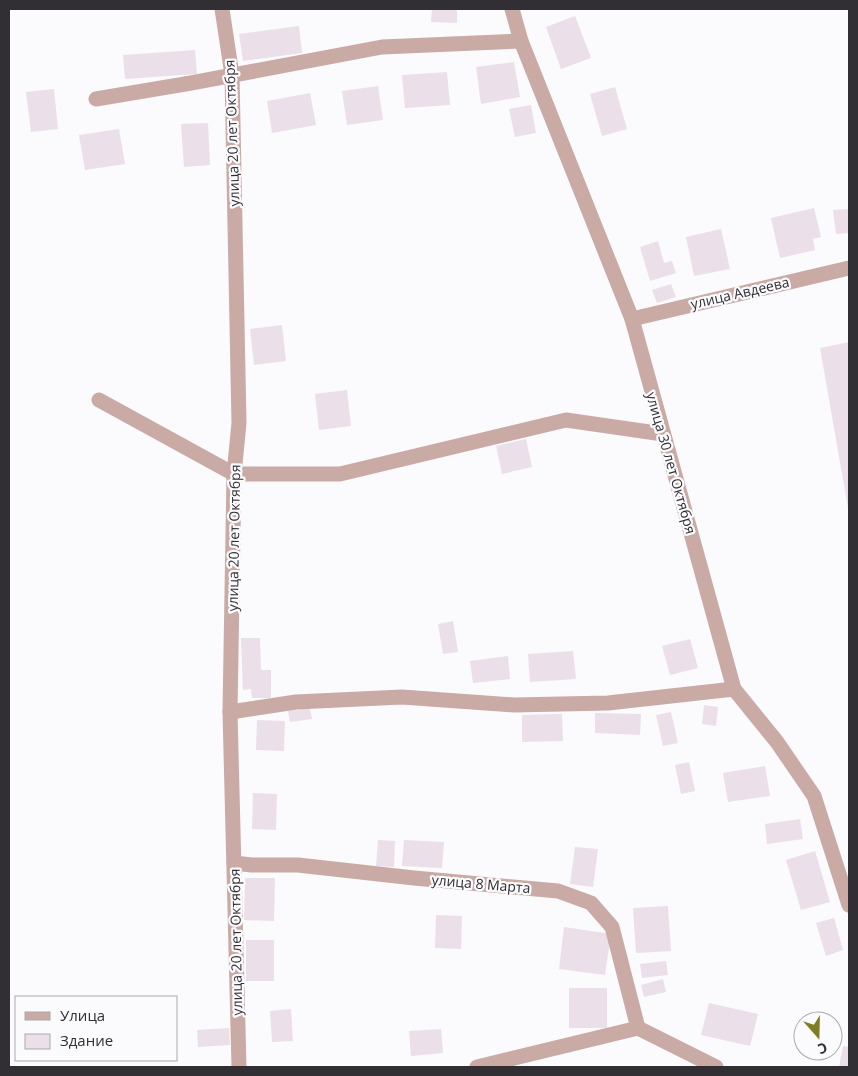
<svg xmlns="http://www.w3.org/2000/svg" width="858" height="1076" font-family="'Open Sans',sans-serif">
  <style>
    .building { fill: #ebdfe9 }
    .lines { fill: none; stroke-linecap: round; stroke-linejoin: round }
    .street { stroke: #c9aaa5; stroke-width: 15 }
    .labels { text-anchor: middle; stroke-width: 4.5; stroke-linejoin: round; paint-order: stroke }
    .street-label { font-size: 14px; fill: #312f34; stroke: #fbfafd }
  </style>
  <rect width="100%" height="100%" fill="#fbfafd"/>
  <g class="building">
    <path d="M432 9H457V23L431 22Z"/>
    <path d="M575 16 591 58 561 69 546 27Z"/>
    <path d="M299 26 302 53 243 61 239 34Z"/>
    <path d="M195 50 197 74 125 79 123 55Z"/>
    <path d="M514 62 520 97 481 104 476 67Z"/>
    <path d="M447 72 450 105 405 108 402 75Z"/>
    <path d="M378 86 383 120 347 125 342 91Z"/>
    <path d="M615 87 627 129 602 136 590 94Z"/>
    <path d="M54 89 58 129 31 132 26 92Z"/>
    <path d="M310 93 316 125 272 133 267 101Z"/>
    <path d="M531 105 536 133 515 137 509 109Z"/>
    <path d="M208 123 210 165 184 167 181 124Z"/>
    <path d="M119 129 125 164 85 170 79 135Z"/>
    <path d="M814 208 821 237 813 239 815 250 780 258 771 218Z"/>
    <path d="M849 209V233L836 234 833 210Z"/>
    <path d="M721 229 730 269 694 276 686 237Z"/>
    <path d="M658 241 664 263 672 261 676 273 650 281 640 247Z"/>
    <path d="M671 284 676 297 657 303 652 290Z"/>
    <path d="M282 325 286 361 254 365 250 329Z"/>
    <path d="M849 342V508H848L820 348Z"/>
    <path d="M347 390 351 426 319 430 315 394Z"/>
    <path d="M526 439 532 467 502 474 496 446Z"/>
    <path d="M453 621 458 652 443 654 438 624Z"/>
    <path d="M241 638H260L261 670H271V698H252L251 689 243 690Z"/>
    <path d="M690 639 698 668 670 675 662 646Z"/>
    <path d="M573 651 576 679 530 682 528 654Z"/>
    <path d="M508 656 510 679 473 683 470 661Z"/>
    <path d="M704 705 718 707 716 726 702 724Z"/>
    <path d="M310 708 312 719 290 722 288 711Z"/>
    <path d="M671 712 678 743 663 746 656 715Z"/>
    <path d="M595 713 641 714 640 735 595 733Z"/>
    <path d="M562 714 563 741 522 742V715Z"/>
    <path d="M257 720 285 721 284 751 256 750Z"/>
    <path d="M689 762 695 791 681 794 675 765Z"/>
    <path d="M765 766 770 796 728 802 723 773Z"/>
    <path d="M253 793 277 794 276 830 252 829Z"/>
    <path d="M800 819 803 839 767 844 765 824Z"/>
    <path d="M378 840 395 841 394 867 376 866Z"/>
    <path d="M404 840 444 842 442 868 402 866Z"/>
    <path d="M575 847 598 849 593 887 570 884Z"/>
    <path d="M815 851 830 902 801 910 786 860Z"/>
    <path d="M245 878H275L274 921 244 920Z"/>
    <path d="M668 906 671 951 636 953 633 908Z"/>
    <path d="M436 915 462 916 461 949 435 948Z"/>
    <path d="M834 918 843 950 826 956 816 923Z"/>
    <path d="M564 927 611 934 605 975 559 969Z"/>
    <rect x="246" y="940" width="28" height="41"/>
    <path d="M666 961 668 975 642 978 640 964Z"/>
    <path d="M663 979 666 992 644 997 641 985Z"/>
    <rect x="569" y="988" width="38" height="40"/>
    <path d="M709 1003 758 1014 750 1046 701 1035Z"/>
    <path d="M291 1009 293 1041 272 1042 270 1011Z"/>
    <path d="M229 1028 230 1045 198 1047 197 1030Z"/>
    <path d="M441 1029 443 1053 411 1056 409 1031Z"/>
    <path d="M843 1046 849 1047V1067H839Z"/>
  </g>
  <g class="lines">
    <g class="street">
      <path d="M222 9 232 75 239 423 234 474 230 712 239 1067"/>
      <path d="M512 9 521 41 632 319 734 689 777 742 814 796 849 905"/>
      <path d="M96 99 191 83 382 47 521 41"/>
      <path d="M632 319 849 268"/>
      <path d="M99 400 234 474H340L566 420 663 434"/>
      <path d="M230 712 296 702 402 697 514 705 608 703 734 689"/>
      <path d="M234 863 252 865H298L414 878 558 891 591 903 612 927 638 1028"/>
      <path d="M477 1067 638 1028 716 1067"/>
    </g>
  </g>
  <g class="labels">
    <g class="street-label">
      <text transform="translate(232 133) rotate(-92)" y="5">улица 20 лет Октября</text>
      <text transform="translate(740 293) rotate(-13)" y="5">улица Авдеева</text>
      <text transform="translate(671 463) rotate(74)" y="5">улица 30 лет Октября</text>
      <text transform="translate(234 538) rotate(-89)" y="5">улица 20 лет Октября</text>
      <text transform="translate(481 884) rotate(5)" y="5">улица 8 Марта</text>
      <text transform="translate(236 942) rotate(-91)" y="5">улица 20 лет Октября</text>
    </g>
  </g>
  <rect width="858" height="1076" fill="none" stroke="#312f34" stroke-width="20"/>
  <rect x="15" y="996" width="162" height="65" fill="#fbfafd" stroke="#aaa9ad"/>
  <rect x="25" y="1012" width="25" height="8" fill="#c9aaa5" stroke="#aaa9ad"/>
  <text x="60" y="1021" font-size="15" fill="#312f34">Улица</text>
  <rect x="25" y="1034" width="25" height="15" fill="#ebdfe9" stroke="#aaa9ad"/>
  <text x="60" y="1046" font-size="15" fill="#312f34">Здание</text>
  <g transform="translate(818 1036) rotate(160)"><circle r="24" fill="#fbfafd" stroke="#aaa9ad"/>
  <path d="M0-4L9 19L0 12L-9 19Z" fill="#827d24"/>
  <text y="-8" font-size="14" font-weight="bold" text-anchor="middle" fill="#312f34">С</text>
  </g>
</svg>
